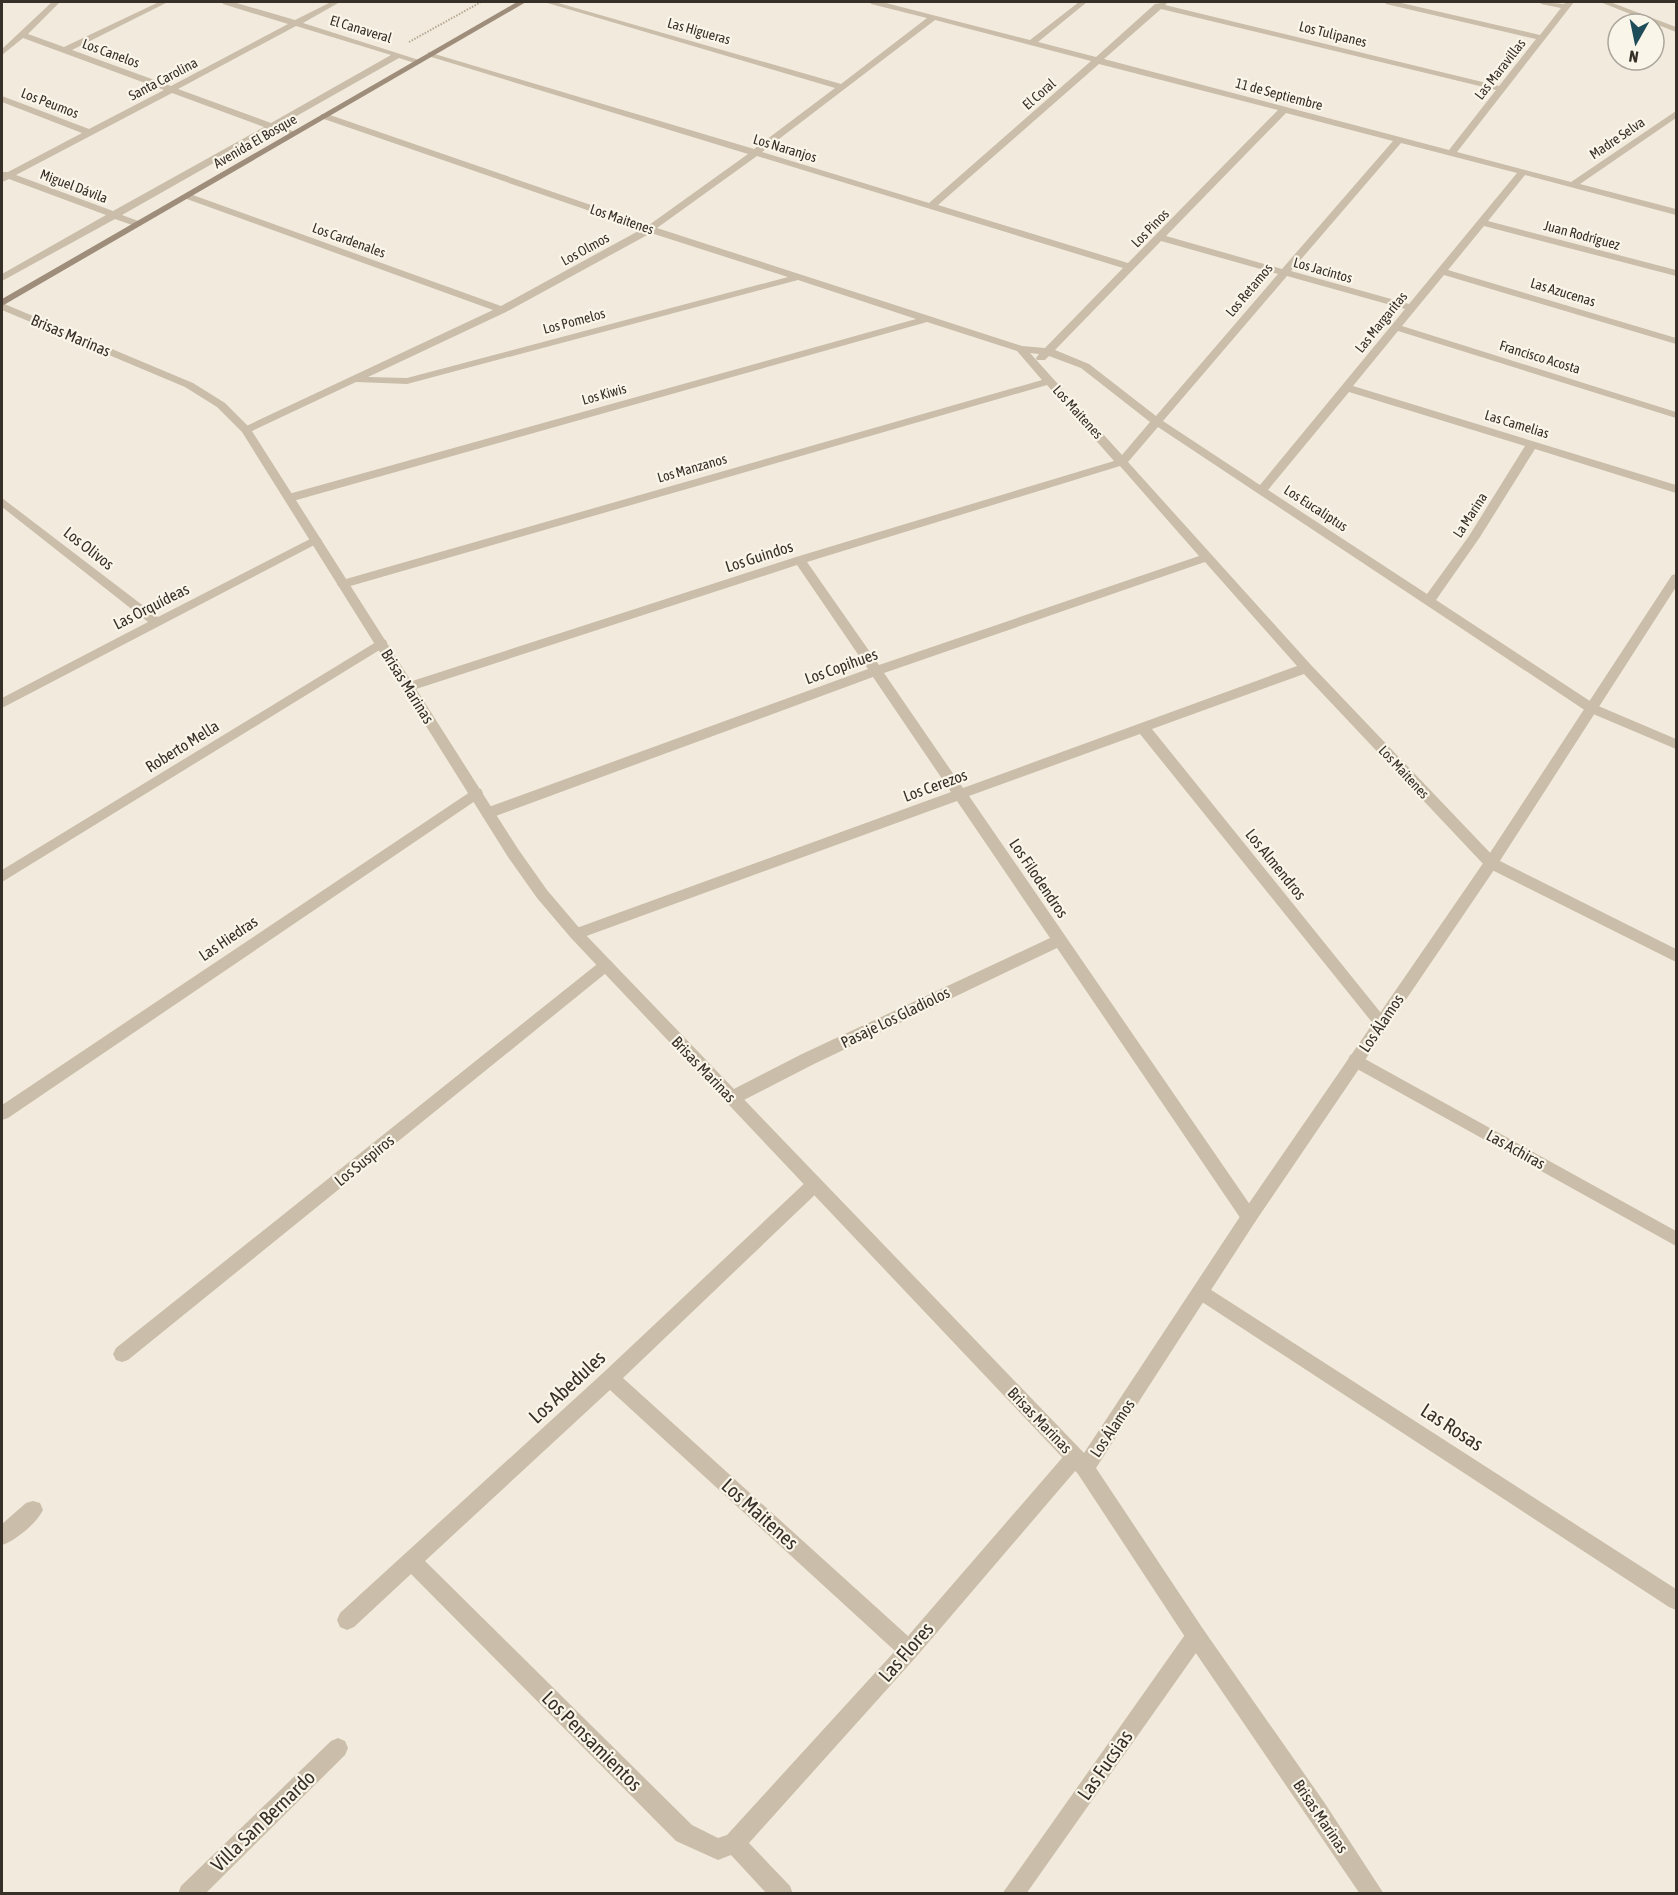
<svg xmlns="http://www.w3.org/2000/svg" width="1678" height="1895" font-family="'Asap Condensed',sans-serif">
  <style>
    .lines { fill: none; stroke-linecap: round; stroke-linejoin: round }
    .path { stroke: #b6a793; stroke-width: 2; stroke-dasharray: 1.5 1.5; stroke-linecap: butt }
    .minor { fill: #cabda9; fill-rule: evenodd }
    .tertiary { fill: #cabda9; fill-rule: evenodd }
    .secondary { fill: #9e8d7a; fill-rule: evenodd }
    .labels { text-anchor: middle; stroke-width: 4.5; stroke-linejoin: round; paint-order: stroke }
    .far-street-label { font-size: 14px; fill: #373029; stroke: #faf5e9 }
    .street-label { font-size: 16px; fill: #373029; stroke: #faf5e9 }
    .near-street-label { font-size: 20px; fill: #373029; stroke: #faf5e9 }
  </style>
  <rect width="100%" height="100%" fill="#f2ebdd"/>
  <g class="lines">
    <path class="path" d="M409 42 481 2"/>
    <g class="minor">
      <path d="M52 2H60L28 34 64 47 159 2H168L72 50 171 86 288 24 223 4 222 2H233L295 20 331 2H340L303 23 422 61 418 64 399 58 279 126 295 132V136L272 130 122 215 141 222V226H135L115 219 2 281V274L106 215 9 179 2 182V172H8L82 133 2 102V96L89 129 164 90 23 38 2 55V49ZM296 26 391 55 271 123 178 89ZM172 93 264 127 113 211 16 175Z"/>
      <path d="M544 2H555L841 84 927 18 871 4 870 2H882L1030 40 1079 2H1087L1038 42 1096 57 1155 4 1168 2 1165 5 1499 86 1536 39 1386 4 1385 2H1397L1540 35 1561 8 1541 4 1540 2 1564 4 1566 2H1574L1457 152 1571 182 1676 111V118L1580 184 1676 209V215L1525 175 1488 221 1676 270V276L1484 226 1448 270 1676 338V344L1444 275 1402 326 1676 412V418L1398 331 1353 386 1676 485V493L1535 449 1480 537 1436 600 1596 705 1676 739V749L1586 711 1158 427 1128 462 1311 665 1496 859 1676 949V962L1486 867 1304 674 1152 729 1385 1018 1388 1022 1385 1026 1380 1028 1375 1026 1140 734 969 796 1255 1212 1257 1217 1255 1222 1249 1224 1243 1222 1057 948 814 1064 738 1103 732 1105 726 1103 724 1098 726 1093 802 1054 1050 938 957 801 581 938H571L569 934 571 930 951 792 873 677 493 817H483L481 813 483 809 868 669 797 565 413 690 408 691 401 687 403 684 796 557 1114 461 1047 385 347 587H339L337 584 339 581 1042 380 1017 351 927 322 293 501H285V495L916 319 798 280 407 384 356 382 250 432H242V428L493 310 184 198V194H190L501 306 642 229 321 118V114H327L649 225 748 154 428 56V52L754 149 835 88ZM1161 9 1496 90 1449 150 1104 59ZM935 20 1091 61 929 203 762 152ZM1099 64 1278 110 1128 263 938 205ZM1286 113 1393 141 1282 269 1166 236ZM1401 143 1517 173 1409 304 1291 271ZM757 156 1123 268 1045 348 1022 346 657 228ZM651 233 788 277 407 378 368 377 506 312ZM1161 241 1278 274 1156 416 1089 364 1055 350ZM1287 276 1405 309 1260 485 1163 421ZM1030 353 1039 354 1036 358 1037 360H1045L1049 356 1081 368 1150 422 1122 455ZM1349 392 1525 446 1469 536 1427 594 1268 490ZM1120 466 1199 556 879 665 807 562ZM1205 562 1297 666 963 788 884 673Z"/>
      <path d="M1600 2H1610L1676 27V32Z"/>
      <path d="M2 498 158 617 312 538H320L322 541 2 708V698L148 622 2 507Z"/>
      <path d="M381 639 386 640 387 643 386 646 2 882V870Z"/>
      <path d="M476 788 481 789 483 793 481 797 8 1118 2 1120V1105Z"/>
      <path d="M606 959 611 961 614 965 611 969 128 1360 122 1362 116 1360 113 1354 116 1348 601 961Z"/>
      <path d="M1356 1054 1676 1231V1246L1350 1065 1348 1060 1350 1055Z"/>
      <path d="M814 1178 820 1180 822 1185 820 1190 623 1378 908 1636 1068 1451 1075 1448 1082 1451 1084 1457 1082 1463 916 1657 749 1843 790 1886 793 1894H767L731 1855 718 1860 676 1841 411 1574 354 1627 347 1630 340 1627 337 1620 340 1613 604 1372 808 1180ZM610 1390 895 1651 727 1835 718 1838 692 1825 425 1561Z"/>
      <path d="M1202 1284 1676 1589V1610L1669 1607 1196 1298 1193 1292 1196 1286Z"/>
      <path d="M33 1501 40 1503 43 1510C37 1523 15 1541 2 1545V1524L26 1503Z"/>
      <path d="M1196 1626 1203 1629 1206 1636 1203 1643 1026 1894H1002L1189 1629Z"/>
      <path d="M338 1738 345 1741 348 1748 345 1755 205 1894H178L181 1886 331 1741Z"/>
    </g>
    <path class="tertiary" d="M2 303 193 383 225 403 250 428 518 849 547 890 581 930 1084 1453 1243 1212 1486 859 1672 575 1676 574V587L1496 867 1255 1222 1096 1468 1203 1629 1324 1802 1384 1894H1360L1189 1643 1078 1474 571 938 537 898 508 857 242 432 217 407 185 387 2 310Z"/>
    <path class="secondary" d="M517 2H526L2 306V299Z"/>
  </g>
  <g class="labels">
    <g class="far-street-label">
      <text transform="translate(361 29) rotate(17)" y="5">El Canaveral</text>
      <text transform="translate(699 31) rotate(16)" y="5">Las Higueras</text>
      <text transform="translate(1333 34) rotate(14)" y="5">Los Tulipanes</text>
      <text transform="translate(111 53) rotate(20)" y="5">Los Canelos</text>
      <text transform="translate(1500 69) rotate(-52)" y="5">Las Maravillas</text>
      <text transform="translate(163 79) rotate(-28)" y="5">Santa Carolina</text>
      <text transform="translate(1039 94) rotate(-41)" y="5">El Coral</text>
      <text transform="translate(1279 94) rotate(15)" y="5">11 de Septiembre</text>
      <text transform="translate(50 103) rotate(21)" y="5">Los Peumos</text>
      <text transform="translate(1617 138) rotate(-34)" y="5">Madre Selva</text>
      <text transform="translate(255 141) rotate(-30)" y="5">Avenida El Bosque</text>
      <text transform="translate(785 148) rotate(17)" y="5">Los Naranjos</text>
      <text transform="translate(74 186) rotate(21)" y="5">Miguel Dávila</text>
      <text transform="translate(622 219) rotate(19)" y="5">Los Maitenes</text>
      <text transform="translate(1150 228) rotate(-46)" y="5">Los Pinos</text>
      <text transform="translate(1582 235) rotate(15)" y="5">Juan Rodríguez</text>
      <text transform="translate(349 240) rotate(20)" y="5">Los Cardenales</text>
      <text transform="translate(585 249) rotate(-29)" y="5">Los Olmos</text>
      <text transform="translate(1323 270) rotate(16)" y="5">Los Jacintos</text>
      <text transform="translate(1249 290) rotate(-50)" y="5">Los Retamos</text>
      <text transform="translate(1563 292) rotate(17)" y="5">Las Azucenas</text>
      <text transform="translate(574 321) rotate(-15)" y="5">Los Pomelos</text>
      <text transform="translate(1381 322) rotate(-51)" y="5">Las Margaritas</text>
      <text transform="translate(1540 357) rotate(17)" y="5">Francisco Acosta</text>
      <text transform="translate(604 394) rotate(-16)" y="5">Los Kiwis</text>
      <text transform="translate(1078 412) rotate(48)" y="5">Los Maitenes</text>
      <text transform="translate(1517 424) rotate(17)" y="5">Las Camelias</text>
      <text transform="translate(692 468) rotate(-16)" y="5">Los Manzanos</text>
      <text transform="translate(1316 508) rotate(33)" y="5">Los Eucaliptus</text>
      <text transform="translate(1470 515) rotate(-57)" y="5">La Marina</text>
      <text transform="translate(1404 772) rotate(47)" y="5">Los Maitenes</text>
    </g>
    <g class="street-label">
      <text transform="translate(71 335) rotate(23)" y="6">Brisas Marinas</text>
      <text transform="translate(89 548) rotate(38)" y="6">Los Olivos</text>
      <text transform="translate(759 556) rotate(-18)" y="6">Los Guindos</text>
      <text transform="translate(151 606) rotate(-27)" y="6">Las Orquídeas</text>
      <text transform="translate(841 666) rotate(-20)" y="6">Los Copihues</text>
      <text transform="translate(408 686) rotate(58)" y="6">Brisas Marinas</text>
      <text transform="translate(182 746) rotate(-32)" y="6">Roberto Mella</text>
      <text transform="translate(935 785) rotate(-20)" y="6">Los Cerezos</text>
      <text transform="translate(1276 864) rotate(51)" y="6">Los Almendros</text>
      <text transform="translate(1039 878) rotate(56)" y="6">Los Filodendros</text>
      <text transform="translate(228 938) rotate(-34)" y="6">Las Hiedras</text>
      <text transform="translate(895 1017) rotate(-26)" y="6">Pasaje Los Gladiolos</text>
      <text transform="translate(1381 1023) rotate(-56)" y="6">Los Álamos</text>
      <text transform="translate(704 1069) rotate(46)" y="6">Brisas Marinas</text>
      <text transform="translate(1516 1149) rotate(29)" y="6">Las Achiras</text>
      <text transform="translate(364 1160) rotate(-39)" y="6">Los Suspiros</text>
      <text transform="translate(1040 1420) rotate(46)" y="6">Brisas Marinas</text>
      <text transform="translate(1112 1428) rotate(-56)" y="6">Los Álamos</text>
      <text transform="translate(1321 1816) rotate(56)" y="6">Brisas Marinas</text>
    </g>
    <g class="near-street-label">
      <text transform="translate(567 1387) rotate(-43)" y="7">Los Abedules</text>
      <text transform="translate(1452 1427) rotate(33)" y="7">Las Rosas</text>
      <text transform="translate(760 1514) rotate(42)" y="7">Los Maitenes</text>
      <text transform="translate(906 1652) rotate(-49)" y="7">Las Flores</text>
      <text transform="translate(592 1741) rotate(45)" y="7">Los Pensamientos</text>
      <text transform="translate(1105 1765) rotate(-55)" y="7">Las Fucsias</text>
      <text transform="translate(263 1821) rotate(-44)" y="7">Villa San Bernardo</text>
    </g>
  </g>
  <rect width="1678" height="1895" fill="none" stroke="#373029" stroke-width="6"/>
  <g transform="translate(1636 42) rotate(189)"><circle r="28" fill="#faf5e9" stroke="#aca69c" stroke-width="1.5"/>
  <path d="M0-4.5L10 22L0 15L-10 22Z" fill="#1e4c59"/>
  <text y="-9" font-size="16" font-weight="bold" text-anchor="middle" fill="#373029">N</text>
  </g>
</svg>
